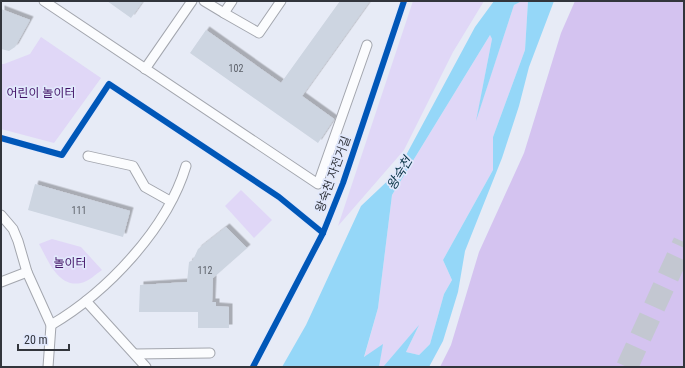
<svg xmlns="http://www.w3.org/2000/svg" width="685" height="368" font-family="'Roboto Condensed','Noto Sans KR',sans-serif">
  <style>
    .green { fill: #e0d7f7 }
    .forest { fill: #d4c3f0 }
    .water { fill: #95d7f8 }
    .building { fill: #cdd5e1; filter: url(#shadow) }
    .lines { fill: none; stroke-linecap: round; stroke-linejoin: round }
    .highway-tunnel { stroke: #c3c7d1; stroke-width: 22; stroke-dasharray: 22 11; stroke-linecap: butt }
    .lane-casing { stroke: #a3a6ae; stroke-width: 11 }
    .lane { stroke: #fbfcfe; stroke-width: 9 }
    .cycleway-casing { stroke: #e1e8fc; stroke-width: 8 }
    .cycleway { stroke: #0057b8; stroke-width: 6 }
    .labels { text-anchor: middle; stroke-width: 3.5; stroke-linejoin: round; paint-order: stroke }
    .number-label { font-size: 10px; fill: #5a5f67 }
    .park-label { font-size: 12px; fill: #421367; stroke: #e1e8fc }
    .street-label { font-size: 12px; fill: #32353c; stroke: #e1e8fc }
    .water-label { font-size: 13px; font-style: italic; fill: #083345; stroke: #e1e8fc }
  </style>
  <defs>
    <filter id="shadow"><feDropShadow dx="3.5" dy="-3.5" stdDeviation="0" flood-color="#0004"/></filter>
  </defs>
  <rect width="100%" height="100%" fill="#e7ebf6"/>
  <g class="green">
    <path d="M413 1H484L453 52 404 150 338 226Z"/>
    <path d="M522 1H528L525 50 493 137V170L443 260 452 280 444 294 430 344 419 355 406 352 418 327 383 367H379L382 345 364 358 378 308 392 195 490 35 492 39 477 117 514 5Z"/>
    <path d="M41 37 101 78 54 143 1 129V64H4L30 54Z"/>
    <path d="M241 190 272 220 254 238 225 206Z"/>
    <path d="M52 239 81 247 102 270C96 274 88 282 81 283 58 288 48 260 39 244Z"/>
  </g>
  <path class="forest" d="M575 1H684V367H440L451 345 479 252 524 153 561 33Z"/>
  <g class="water">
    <path d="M494 1H522L514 5 476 121 492 39 490 35 392 195 378 308 364 357 383 344 379 367H282L306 325 361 206 397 172 475 27Z"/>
    <path d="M528 1H554L529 67 519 106 502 158 465 251 458 292 443 341 429 367H383L419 325 406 352 419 355 430 344 444 294 452 280 443 260 493 170V137L525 50Z"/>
  </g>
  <g class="building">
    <path d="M107 1H143L131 18Z"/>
    <path d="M340 1H370L302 96 334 119 318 143 190 53 206 30 281 83Z"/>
    <path d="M1 9 30 20 15 47 9 51 1 49Z"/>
    <path d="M35 184 130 211 123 237 28 210Z"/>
    <path d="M226 227 247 248 213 278 212 302H216V306L229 307V328H198V312H139L140 285 187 282 189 262 193 260 198 249Z"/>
  </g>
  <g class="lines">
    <path class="highway-tunnel" d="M627 367 684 242"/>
    <defs>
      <g id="lane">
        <path d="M44 1 318 184 367 45"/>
        <path d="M204 1 224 13"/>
        <path d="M232 1 224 13 259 33 281 1"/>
        <path d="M145 69 192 1"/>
        <path d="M88 156 133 166 145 187 170 201"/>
        <path d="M1 215 13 229 18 241 27 272 51 325 48 367"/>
        <path d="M1 282 27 272"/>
        <path d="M86 301 146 367"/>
        <path d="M51 325C107 292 167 229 186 166"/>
        <path d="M135 354 210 353"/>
      </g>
    </defs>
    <use href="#lane" class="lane-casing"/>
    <use href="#lane" class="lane"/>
    <defs>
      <g id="cycleway">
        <path d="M1 138 62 155 109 84 279 197 323 233"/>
        <path d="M253 367 323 233 343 183 404 1"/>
      </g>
    </defs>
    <use href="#cycleway" class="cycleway-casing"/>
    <use href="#cycleway" class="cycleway"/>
  </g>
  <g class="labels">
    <g class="number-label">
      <text x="236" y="72">102</text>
      <text x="79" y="214">111</text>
      <text x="205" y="274">112</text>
    </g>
    <g class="park-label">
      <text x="41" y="97">어린이 놀이터</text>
      <text x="70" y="267">놀이터</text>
    </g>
    <g class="street-label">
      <text transform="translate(333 174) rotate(-70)" y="4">왕숙천 자전거길</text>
    </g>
    <g class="water-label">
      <text transform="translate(399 173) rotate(-59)" y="5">왕숙천</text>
    </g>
  </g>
  <rect width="685" height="368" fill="none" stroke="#32353c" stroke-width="4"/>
  <path d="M18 344v6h51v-6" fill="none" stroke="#32353c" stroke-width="2"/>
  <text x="24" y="344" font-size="12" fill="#32353c" stroke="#e1e8fc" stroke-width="3" paint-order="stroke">20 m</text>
</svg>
